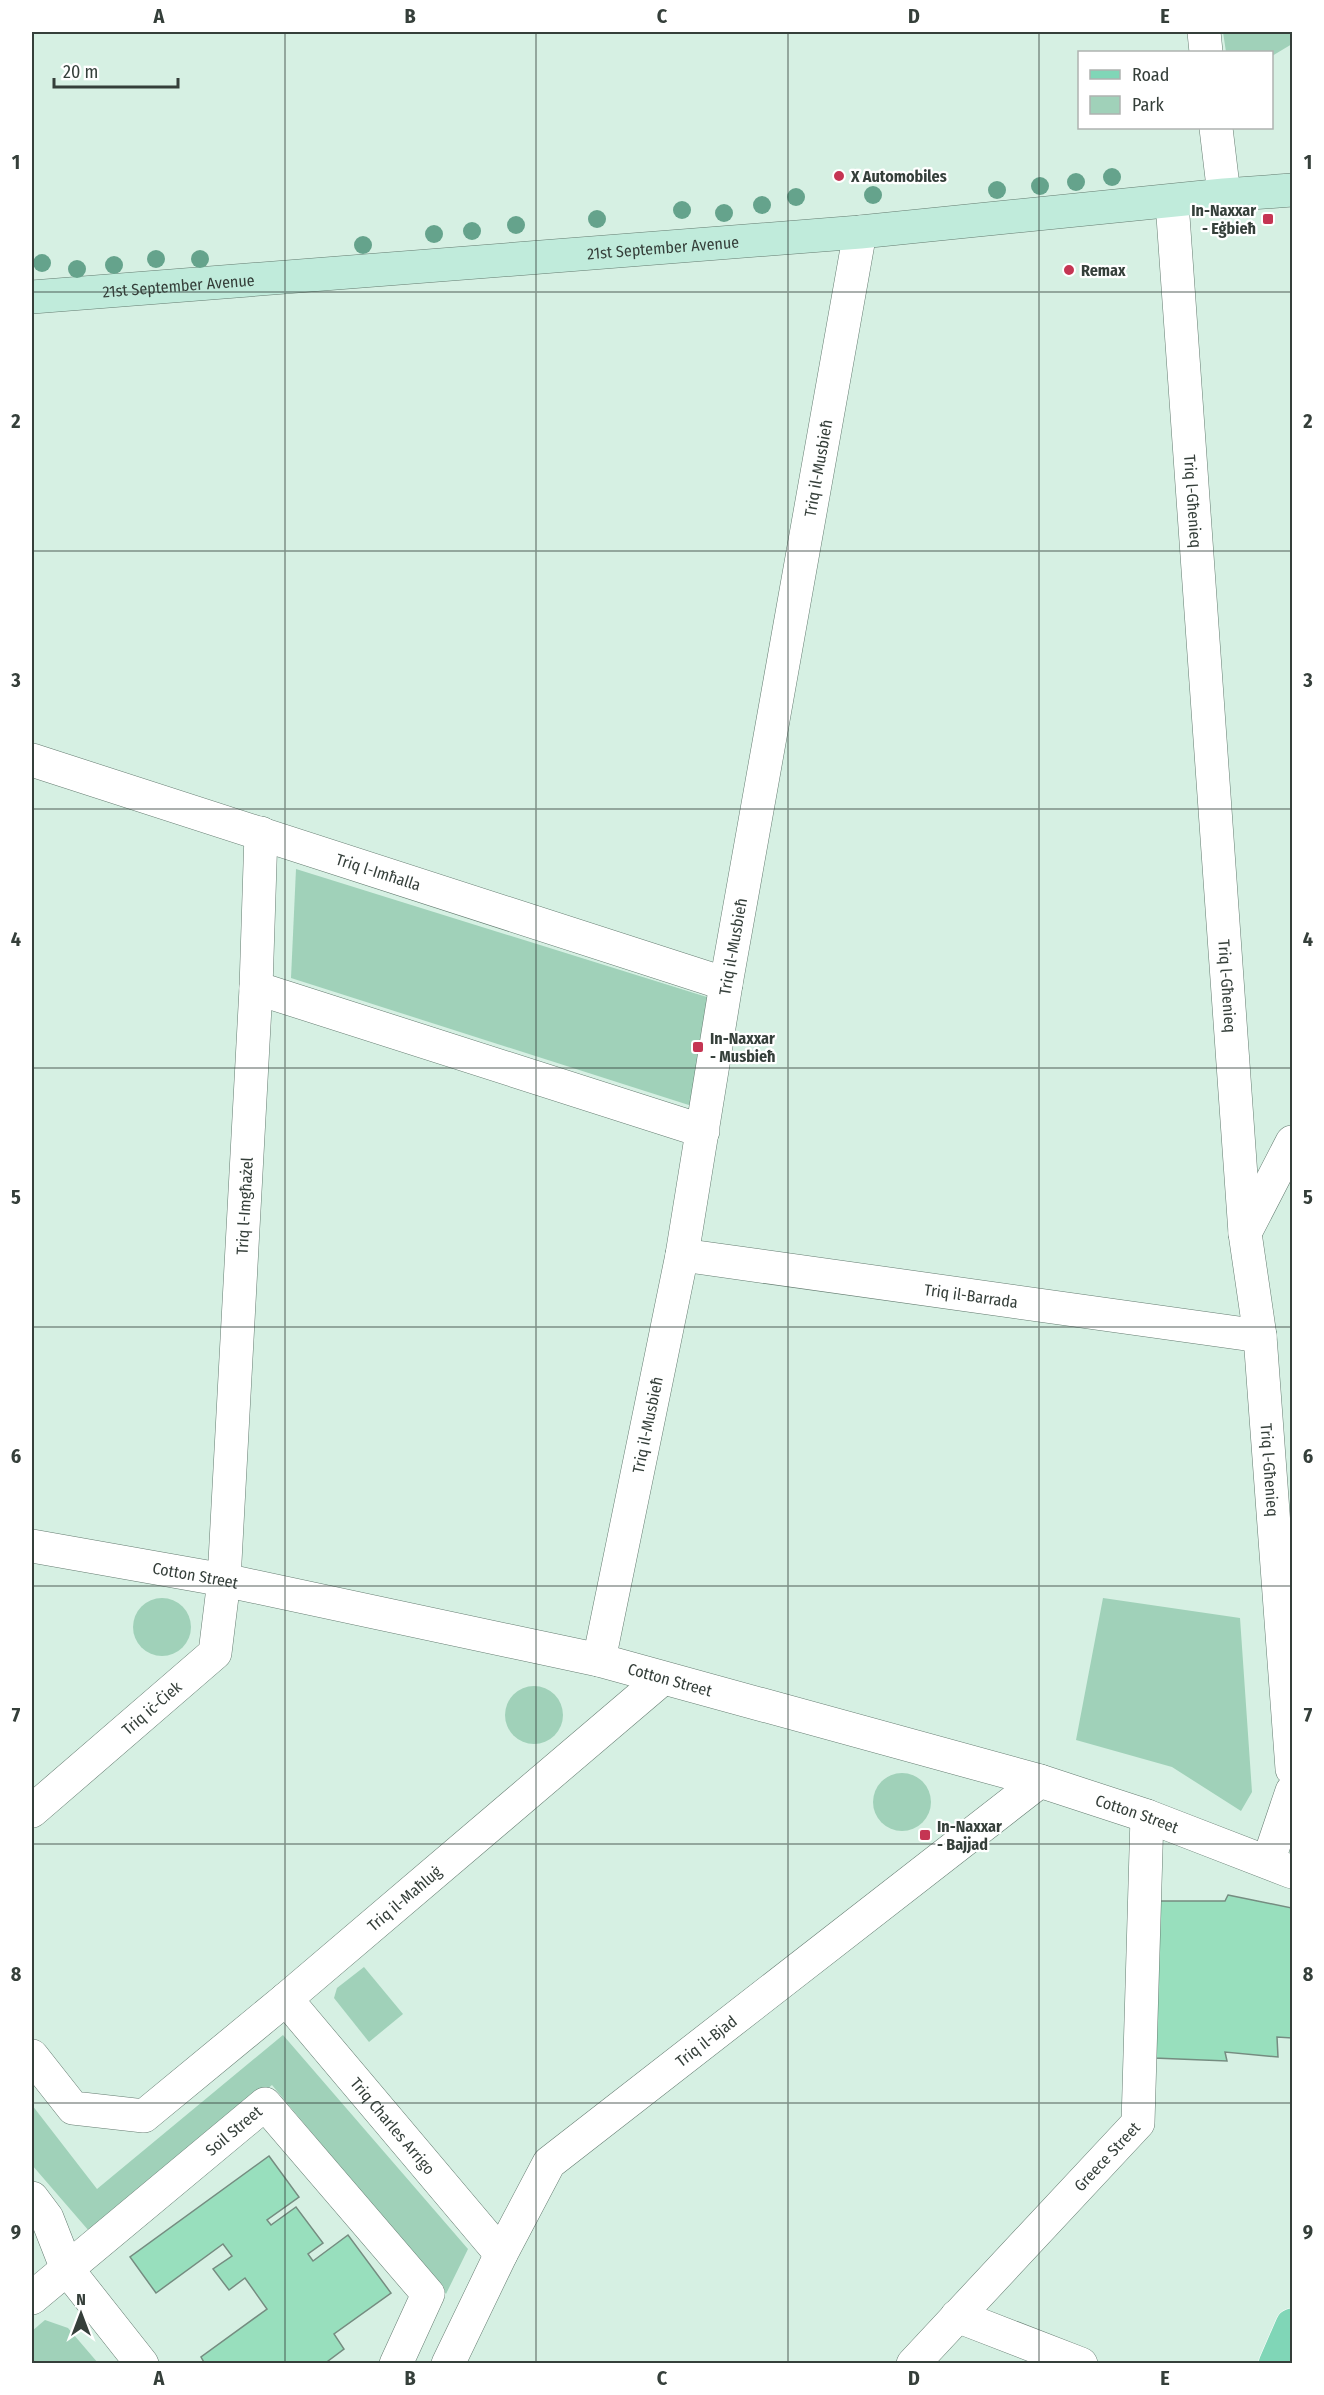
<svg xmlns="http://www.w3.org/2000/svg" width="1324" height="2395" font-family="'Fira Sans Condensed',sans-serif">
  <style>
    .green { fill: #a0d1b9 }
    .building { fill: #98dfbd; stroke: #758c80; stroke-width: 1.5 }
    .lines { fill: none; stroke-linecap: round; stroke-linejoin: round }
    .street-casing { stroke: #657c71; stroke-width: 34 }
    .secondary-casing { stroke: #657c71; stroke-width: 34 }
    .primary-casing { stroke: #fff; stroke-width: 34 }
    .street { stroke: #fff; stroke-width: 33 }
    .secondary { stroke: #c0ebdb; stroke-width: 33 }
    .primary { stroke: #80d6b7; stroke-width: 33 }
    .tree { fill: #65a38c }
    .grid { fill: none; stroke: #353f3a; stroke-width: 1.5; stroke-opacity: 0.55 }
    .poi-dot { fill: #c53553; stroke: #fff; stroke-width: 2 }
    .labels { text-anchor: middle; stroke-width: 4.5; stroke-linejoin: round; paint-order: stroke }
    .poi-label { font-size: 16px; font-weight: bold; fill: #353f3a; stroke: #fff; text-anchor: start }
    .street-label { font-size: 16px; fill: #353f3a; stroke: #fff }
    .neatline { fill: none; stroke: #353f3a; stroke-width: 2 }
    .grid-label { font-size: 20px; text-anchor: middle; font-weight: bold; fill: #353f3a }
  </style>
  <rect width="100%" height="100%" fill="#d6f0e3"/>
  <g class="green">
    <path d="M1223 32H1292V44L1272 56V52H1226Z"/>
    <path d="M296 869 710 998 695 1107 291 978Z"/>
    <circle cx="162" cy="1627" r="29"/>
    <path d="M1103 1598 1240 1618 1252 1792 1241 1811 1172 1767 1076 1740Z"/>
    <circle cx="534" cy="1715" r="29"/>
    <circle cx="902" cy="1802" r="29"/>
    <path d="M364 1967 403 2014 369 2042 334 1998 337 1988Z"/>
    <path d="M283 2035 468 2249 446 2294 272 2085 89 2231 32 2165V2105L97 2189Z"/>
    <path d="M45 2320 68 2328 98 2363H32V2331Z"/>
  </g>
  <g class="building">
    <path d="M1228 1895 1292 1908V2038L1277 2037 1278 2057 1225 2052 1227 2061 1154 2058 1160 1901H1225Z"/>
    <path d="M269 2156 299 2197 267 2220 271 2225 296 2207 323 2243 308 2254 313 2261 348 2235 391 2293 334 2334 344 2349 324 2364H205L201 2357 267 2309 245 2278 229 2290 213 2269 232 2256 223 2244 156 2293 130 2257Z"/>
  </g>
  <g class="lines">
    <defs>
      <g id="street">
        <path d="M1204 32 1206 52"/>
        <path d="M1216 128 1224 195"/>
        <path id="s1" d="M1172 202 1245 1233 1260 1336 1292 1769"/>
        <path id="s2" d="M32 760 726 984"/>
        <path d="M256 988 703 1131"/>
        <path d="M1245 1233 1292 1142"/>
        <path id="s3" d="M682 1255 1260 1336"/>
        <path id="s4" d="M32 1546 224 1580 599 1660 1040 1781 1147 1816 1292 1872"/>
        <path id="s5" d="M599 1660 682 1255 726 984 860 232"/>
        <path id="s6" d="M32 1811 215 1653 224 1580 256 988 261 833"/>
        <path d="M1268 1862 1292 1791"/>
        <path id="s7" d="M286 1999 501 2254"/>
        <path id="s8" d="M32 2056 73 2108 144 2116 286 1999 662 1679"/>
        <path d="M32 2198 47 2218 67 2269 142 2364"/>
        <path id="s9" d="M32 2298 265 2104 428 2294 396 2364"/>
        <path d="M957 2316 1081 2364"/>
        <path id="s10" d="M448 2364 501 2254 549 2163 1040 1781"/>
        <path id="s11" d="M913 2364 1138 2123 1147 1816"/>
      </g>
      <g id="secondary">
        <path id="s12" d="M32 297 860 232 1224 195 1292 190"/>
      </g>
      <path id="primary" d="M1275 2364 1292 2325"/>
    </defs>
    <use href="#street" class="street-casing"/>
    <use href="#secondary" class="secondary-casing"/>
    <use href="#primary" class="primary-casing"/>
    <use href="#street" class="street"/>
    <use href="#secondary" class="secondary"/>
    <use href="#primary" class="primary"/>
  </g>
  <g class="tree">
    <circle cx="1112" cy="177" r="9"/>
    <circle cx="1076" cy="182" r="9"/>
    <circle cx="1040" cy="186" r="9"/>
    <circle cx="997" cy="190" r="9"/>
    <circle cx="873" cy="195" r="9"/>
    <circle cx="796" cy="197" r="9"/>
    <circle cx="762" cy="205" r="9"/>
    <circle cx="682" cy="210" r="9"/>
    <circle cx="724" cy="213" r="9"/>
    <circle cx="597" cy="219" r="9"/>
    <circle cx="516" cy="225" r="9"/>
    <circle cx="472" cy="231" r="9"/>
    <circle cx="434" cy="234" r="9"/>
    <circle cx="363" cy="245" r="9"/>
    <circle cx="156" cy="259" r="9"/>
    <circle cx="200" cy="259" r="9"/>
    <circle cx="42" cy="263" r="9"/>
    <circle cx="114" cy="265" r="9"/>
    <circle cx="77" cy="269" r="9"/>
  </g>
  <path class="grid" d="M285 32V2364M536 32V2364M788 32V2364M1039 32V2364M32 292H1292M32 551H1292M32 809H1292M32 1068H1292M32 1327H1292M32 1586H1292M32 1844H1292M32 2103H1292"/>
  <g class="poi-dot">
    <circle cx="839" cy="176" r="6"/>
    <rect x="1262" y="213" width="12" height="12" rx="3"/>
    <circle cx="1069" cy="270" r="6"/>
    <rect x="692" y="1041" width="12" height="12" rx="3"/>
    <rect x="919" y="1829" width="12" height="12" rx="3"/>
  </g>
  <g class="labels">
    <g class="poi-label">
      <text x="851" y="182">X Automobiles</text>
      <text x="1256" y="216" text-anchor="end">In-Naxxar<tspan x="1256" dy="18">- Eġbieħ</tspan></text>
      <text x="1081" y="276">Remax</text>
      <text x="710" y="1044">In-Naxxar<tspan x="710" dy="18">- Musbieħ</tspan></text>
      <text x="937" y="1832">In-Naxxar<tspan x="937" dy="18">- Bajjad</tspan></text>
    </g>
    <g class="street-label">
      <text dy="6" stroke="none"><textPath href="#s12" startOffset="633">21st September Avenue</textPath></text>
      <text dy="6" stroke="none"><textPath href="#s12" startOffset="147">21st September Avenue</textPath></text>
      <text dy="6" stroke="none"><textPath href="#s5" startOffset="1212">Triq il-Musbieħ</textPath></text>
      <text dy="6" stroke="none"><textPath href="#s1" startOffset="300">Triq l-Għenieq</textPath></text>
      <text dy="6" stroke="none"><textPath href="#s2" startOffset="364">Triq l-Imħalla</textPath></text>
      <text dy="6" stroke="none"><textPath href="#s5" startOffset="726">Triq il-Musbieħ</textPath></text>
      <text dy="6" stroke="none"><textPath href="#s1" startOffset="786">Triq l-Għenieq</textPath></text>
      <text dy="6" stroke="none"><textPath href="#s6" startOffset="690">Triq l-Imgħażel</textPath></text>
      <text dy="6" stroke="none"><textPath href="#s3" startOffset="292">Triq il-Barrada</textPath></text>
      <text dy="6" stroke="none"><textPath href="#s5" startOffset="240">Triq il-Musbieħ</textPath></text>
      <text dy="6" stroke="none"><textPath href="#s1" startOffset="1272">Triq l-Għenieq</textPath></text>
      <text dy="6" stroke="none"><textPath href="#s4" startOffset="166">Cotton Street</textPath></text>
      <text dy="6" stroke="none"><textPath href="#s4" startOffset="652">Cotton Street</textPath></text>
      <text dy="6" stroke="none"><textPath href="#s6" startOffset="158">Triq iċ-Ċiek</textPath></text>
      <text dy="6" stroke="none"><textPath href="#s4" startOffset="1138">Cotton Street</textPath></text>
      <text dy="6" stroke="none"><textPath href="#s8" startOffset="477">Triq il-Maħluġ</textPath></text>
      <text dy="6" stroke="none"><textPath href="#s10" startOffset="424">Triq il-Bjad</textPath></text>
      <text dy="6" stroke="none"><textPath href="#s7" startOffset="166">Triq Charles Arrigo</textPath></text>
      <text dy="6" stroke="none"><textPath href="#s9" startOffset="262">Soil Street</textPath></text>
      <text dy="6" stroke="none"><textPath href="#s11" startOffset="284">Greece Street</textPath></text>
    </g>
  </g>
  <rect width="1324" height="2395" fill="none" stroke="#ffffff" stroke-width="66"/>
  <rect x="1078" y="51" width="195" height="78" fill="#ffffff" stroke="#aeb2b0" stroke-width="1.5"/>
  <rect x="1090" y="70" width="30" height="9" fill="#80d6b7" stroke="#aeb2b0" stroke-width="1.5"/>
  <text x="1132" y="81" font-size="18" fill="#353f3a">Road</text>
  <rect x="1090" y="96" width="30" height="18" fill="#a0d1b9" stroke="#aeb2b0" stroke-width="1.5"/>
  <text x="1132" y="111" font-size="18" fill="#353f3a">Park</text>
  <g transform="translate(81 2314)" stroke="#ffffff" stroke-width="4.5" paint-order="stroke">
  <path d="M0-4.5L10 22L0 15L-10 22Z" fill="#353f3a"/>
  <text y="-9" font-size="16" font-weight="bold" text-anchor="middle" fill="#353f3a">N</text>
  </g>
  <path d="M54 78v9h124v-9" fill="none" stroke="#353f3a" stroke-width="3"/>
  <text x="63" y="78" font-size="18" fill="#353f3a" stroke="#ffffff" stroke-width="4.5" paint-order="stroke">20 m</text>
  <rect x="33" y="33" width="1258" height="2329" class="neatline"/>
  <g class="grid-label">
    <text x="159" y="23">A</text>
    <text x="410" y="23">B</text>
    <text x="662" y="23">C</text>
    <text x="914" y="23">D</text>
    <text x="1165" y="23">E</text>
    <text x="16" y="169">1</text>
    <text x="1308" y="169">1</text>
    <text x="16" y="428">2</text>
    <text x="1308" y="428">2</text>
    <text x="16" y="687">3</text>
    <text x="1308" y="687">3</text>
    <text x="16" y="946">4</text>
    <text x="1308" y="946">4</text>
    <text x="16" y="1204">5</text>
    <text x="1308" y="1204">5</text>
    <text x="16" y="1463">6</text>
    <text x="1308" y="1463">6</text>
    <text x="16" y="1722">7</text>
    <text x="1308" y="1722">7</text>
    <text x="16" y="1981">8</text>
    <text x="1308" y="1981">8</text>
    <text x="16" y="2239">9</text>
    <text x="1308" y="2239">9</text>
    <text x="159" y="2385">A</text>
    <text x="410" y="2385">B</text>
    <text x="662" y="2385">C</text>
    <text x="914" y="2385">D</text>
    <text x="1165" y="2385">E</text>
  </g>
</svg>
